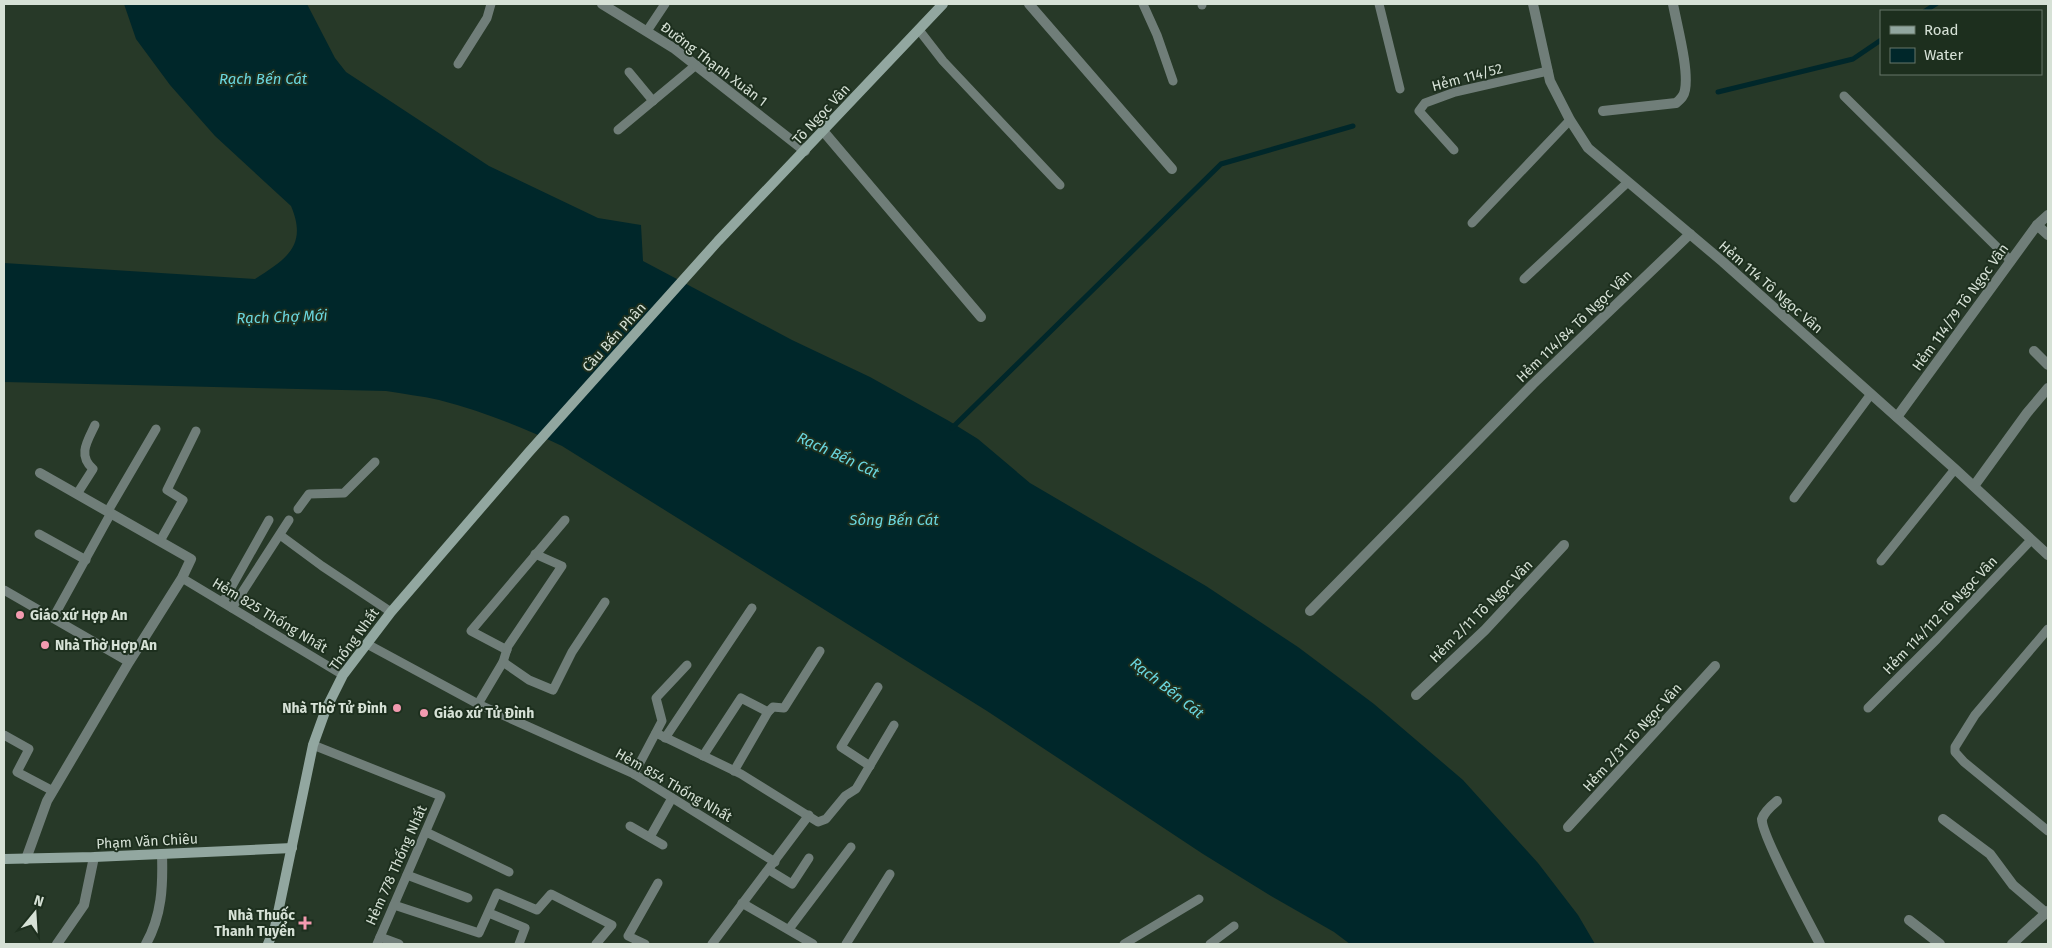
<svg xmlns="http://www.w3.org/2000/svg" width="2052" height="948" font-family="'Fira Sans',sans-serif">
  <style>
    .water { fill: #00272a }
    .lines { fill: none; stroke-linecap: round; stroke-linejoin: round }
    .stream { stroke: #00272a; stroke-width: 5 }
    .service { stroke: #707e79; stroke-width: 9 }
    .minor { stroke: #707e79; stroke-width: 10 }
    .secondary { stroke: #92a7a0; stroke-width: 10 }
    .poi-dot { fill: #f29aaf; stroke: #1d2f1e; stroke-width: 2 }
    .labels { text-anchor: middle; stroke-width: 4; stroke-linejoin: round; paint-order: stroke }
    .street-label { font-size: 14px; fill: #d6e1d6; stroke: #1d2f1e }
    .poi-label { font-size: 14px; font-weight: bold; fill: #d6e1d6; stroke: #1d2f1e; text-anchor: start }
    .water-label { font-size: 15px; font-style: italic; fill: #6ad7e0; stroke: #1d2f1e }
  </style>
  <rect width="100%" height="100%" fill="#273928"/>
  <path class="water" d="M124 4H307L335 58 346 72 489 166 598 218 641 225 643 261 792 340 870 377 949 421 978 439 1030 483 1206 586 1298 647 1374 704 1463 780 1538 863 1578 915 1595 944H1350L1334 932 1271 896 1203 854 987 711 562 446C522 427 482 411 439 400 422 396 403 394 386 391L4 382V263L255 279C286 259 308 246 291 206L215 136 170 85 136 39Z"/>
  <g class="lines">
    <g class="stream">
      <path d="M1925 11 1936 4"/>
      <path d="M1718 92 1853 59 1881 40"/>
      <path d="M952 428 1221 164 1353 126"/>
    </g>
    <g class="service">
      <path d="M1143 4 1157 35 1173 81"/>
      <path d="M1202 4V5"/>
      <path d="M1379 4 1400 89"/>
      <path d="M919 30 943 61 1060 185"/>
      <path d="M647 31 665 4"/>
      <path d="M458 64 487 18 491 4"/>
      <path d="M629 72 653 101"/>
      <path d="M1844 96 2011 261"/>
      <path d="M618 130 696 65"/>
      <path d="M1454 150 1419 111 1425 103 1455 92 1548 71"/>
      <path d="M1472 223 1570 120"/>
      <path d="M1524 279 1628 182"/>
      <path d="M77 494 93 469C77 455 88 440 95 425"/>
      <path d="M1794 498 1871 394"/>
      <path d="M298 509 309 494 344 493 375 462"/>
      <path d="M108 511 156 429"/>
      <path d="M39 534 86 560"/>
      <path d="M280 535 322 566 391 612"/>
      <path d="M160 541 183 500 167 490 196 431"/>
      <path d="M1881 561 1955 469"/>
      <path d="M182 578 343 675"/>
      <path d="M4 590 129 662"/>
      <path d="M223 602 269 520"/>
      <path d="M232 608 289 520"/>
      <path d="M53 618 111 513"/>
      <path d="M2048 629 1975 715 1955 747V752L1964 762 2048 831"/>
      <path d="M367 644 478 704 634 774 775 862"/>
      <path d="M507 650 471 631 565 520"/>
      <path d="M503 662 529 680 553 690 572 652 605 602"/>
      <path d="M478 704 503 662 508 646 562 566 535 554"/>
      <path d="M1868 708 1937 639 2031 540"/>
      <path d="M656 733 741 774 818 822 826 819 845 796 856 789 894 725"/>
      <path d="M4 735 29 749 17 772 53 791"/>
      <path d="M665 738 752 608"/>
      <path d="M313 745 441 796 377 944"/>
      <path d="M703 756 741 698 768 712"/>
      <path d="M870 766 841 747 878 687"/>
      <path d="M734 771 768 712 773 707 784 708 820 651"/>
      <path d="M634 774 662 721 656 698 687 665"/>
      <path d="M630 826 663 845"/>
      <path d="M426 832 509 872"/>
      <path d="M650 837 672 798"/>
      <path d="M769 870 792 884 809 858"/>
      <path d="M407 875 468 898"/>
      <path d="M742 903 813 944"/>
      <path d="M394 905 479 933 497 893 537 910 551 894 612 925 596 944"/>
      <path d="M489 913 525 928 519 944"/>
      <path d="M789 929 851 847"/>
      <path d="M380 937 399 944"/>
      <path d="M645 944 628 936 658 883"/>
      <path d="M712 944 809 815"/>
      <path d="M846 944 890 874"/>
      <path d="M1124 944 1199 899"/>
      <path d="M1210 944 1234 926"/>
    </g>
    <g class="minor">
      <path d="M602 4 675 49 805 151"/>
      <path d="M1029 4 1172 169"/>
      <path d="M1533 4 1550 81 1570 120 1588 148 1723 262 1955 469 2048 555"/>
      <path d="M1603 111 1676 103C1681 99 1684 96 1685 90 1689 69 1677 26 1673 4"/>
      <path d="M824 132 981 317"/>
      <path d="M2037 225 2048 235"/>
      <path d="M2034 351 2048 365"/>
      <path d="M1897 417 2037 225 2048 215"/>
      <path d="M1974 486 2027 413 2048 388"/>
      <path d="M1310 611 1533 384 1690 234"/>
      <path d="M1416 695 1485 630 1564 545"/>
      <path d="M1777 801C1771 806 1764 812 1762 819 1760 832 1811 927 1820 944"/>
      <path d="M1943 819 1990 854 2013 885 2046 913"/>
      <path d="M1568 827 1715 666"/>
      <path d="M26 859 47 801 129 662 182 578 191 559 40 473"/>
      <path d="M1909 920 1940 944"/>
      <path d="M57 944 84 905 94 857"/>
      <path d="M146 944C162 915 163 886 162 854"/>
      <path d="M2012 944 2048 911"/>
    </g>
    <g class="secondary">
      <path d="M4 859 94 857 292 848"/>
      <path d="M268 944 275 927 313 745 326 709 343 675 391 612 529 452 718 241 943 4"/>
    </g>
  </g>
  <g class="poi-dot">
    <circle cx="20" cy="615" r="5"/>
    <circle cx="45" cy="645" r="5"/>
    <circle cx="397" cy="708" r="5"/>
    <circle cx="424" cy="713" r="5"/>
    <path d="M302.5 915.5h5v5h5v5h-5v5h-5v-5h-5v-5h5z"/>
  </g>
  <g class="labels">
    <g class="street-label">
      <text transform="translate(714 64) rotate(37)" y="5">Đường Thạnh Xuân 1</text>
      <text transform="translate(1467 77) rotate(-15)" y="5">Hẻm 114/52</text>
      <text transform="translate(821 114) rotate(-47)" y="5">Tô Ngọc Vân</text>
      <text transform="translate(1771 287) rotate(41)" y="5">Hẻm 114 Tô Ngọc Vân</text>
      <text transform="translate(1960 307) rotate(-54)" y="5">Hẻm 114/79 Tô Ngọc Vân</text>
      <text transform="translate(1574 326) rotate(-44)" y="5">Hẻm 114/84 Tô Ngọc Vân</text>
      <text transform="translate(614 337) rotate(-48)" y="5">Cầu Bến Phân</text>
      <text transform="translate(1481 611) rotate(-45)" y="5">Hẻm 2/11 Tô Ngọc Vân</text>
      <text transform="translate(270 615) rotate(31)" y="5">Hẻm 825 Thống Nhất</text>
      <text transform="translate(1940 615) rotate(-46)" y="5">Hẻm 114/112 Tô Ngọc Vân</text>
      <text transform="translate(354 639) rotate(-54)" y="5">Thống Nhất</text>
      <text transform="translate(1632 737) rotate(-48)" y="5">Hẻm 2/31 Tô Ngọc Vân</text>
      <text transform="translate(674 785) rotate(30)" y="5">Hẻm 854 Thống Nhất</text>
      <text transform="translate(147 841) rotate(-3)" y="5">Phạm Văn Chiêu</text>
      <text transform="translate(396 865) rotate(-66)" y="5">Hẻm 778 Thống Nhất</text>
    </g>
    <g class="poi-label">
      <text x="30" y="620">Giáo xứ Hợp An</text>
      <text x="55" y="650">Nhà Thờ Hợp An</text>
      <text x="387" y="713" text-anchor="end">Nhà Thờ Tử Đình</text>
      <text x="434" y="718">Giáo xứ Tử Đình</text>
      <text x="295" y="920" text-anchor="end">Nhà Thuốc<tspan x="295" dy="16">Thanh Tuyển</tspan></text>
    </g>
    <g class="water-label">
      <text x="263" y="84">Rạch Bến Cát</text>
      <text transform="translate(282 317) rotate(-2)" y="5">Rạch Chợ Mới</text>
      <text transform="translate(838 455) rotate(25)" y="5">Rạch Bến Cát</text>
      <text x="894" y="525">Sông Bến Cát</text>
      <text transform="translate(1167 688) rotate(38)" y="5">Rạch Bến Cát</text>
    </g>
  </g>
  <rect width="2052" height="948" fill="none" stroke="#d6e1d6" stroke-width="10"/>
  <rect x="1880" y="10" width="162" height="65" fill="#1d2f1e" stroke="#677668"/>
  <rect x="1890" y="26" width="25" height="8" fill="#92a7a0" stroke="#677668"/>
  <text x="1924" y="35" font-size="15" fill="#d6e1d6">Road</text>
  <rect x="1890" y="48" width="25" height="15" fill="#00272a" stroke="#677668"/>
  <text x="1924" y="60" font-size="15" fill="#d6e1d6">Water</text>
  <g transform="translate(35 913) rotate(18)" stroke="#1d2f1e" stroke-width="4" paint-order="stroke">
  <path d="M0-4L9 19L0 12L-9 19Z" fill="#d6e1d6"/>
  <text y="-8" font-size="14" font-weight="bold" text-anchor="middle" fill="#d6e1d6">N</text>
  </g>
</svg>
